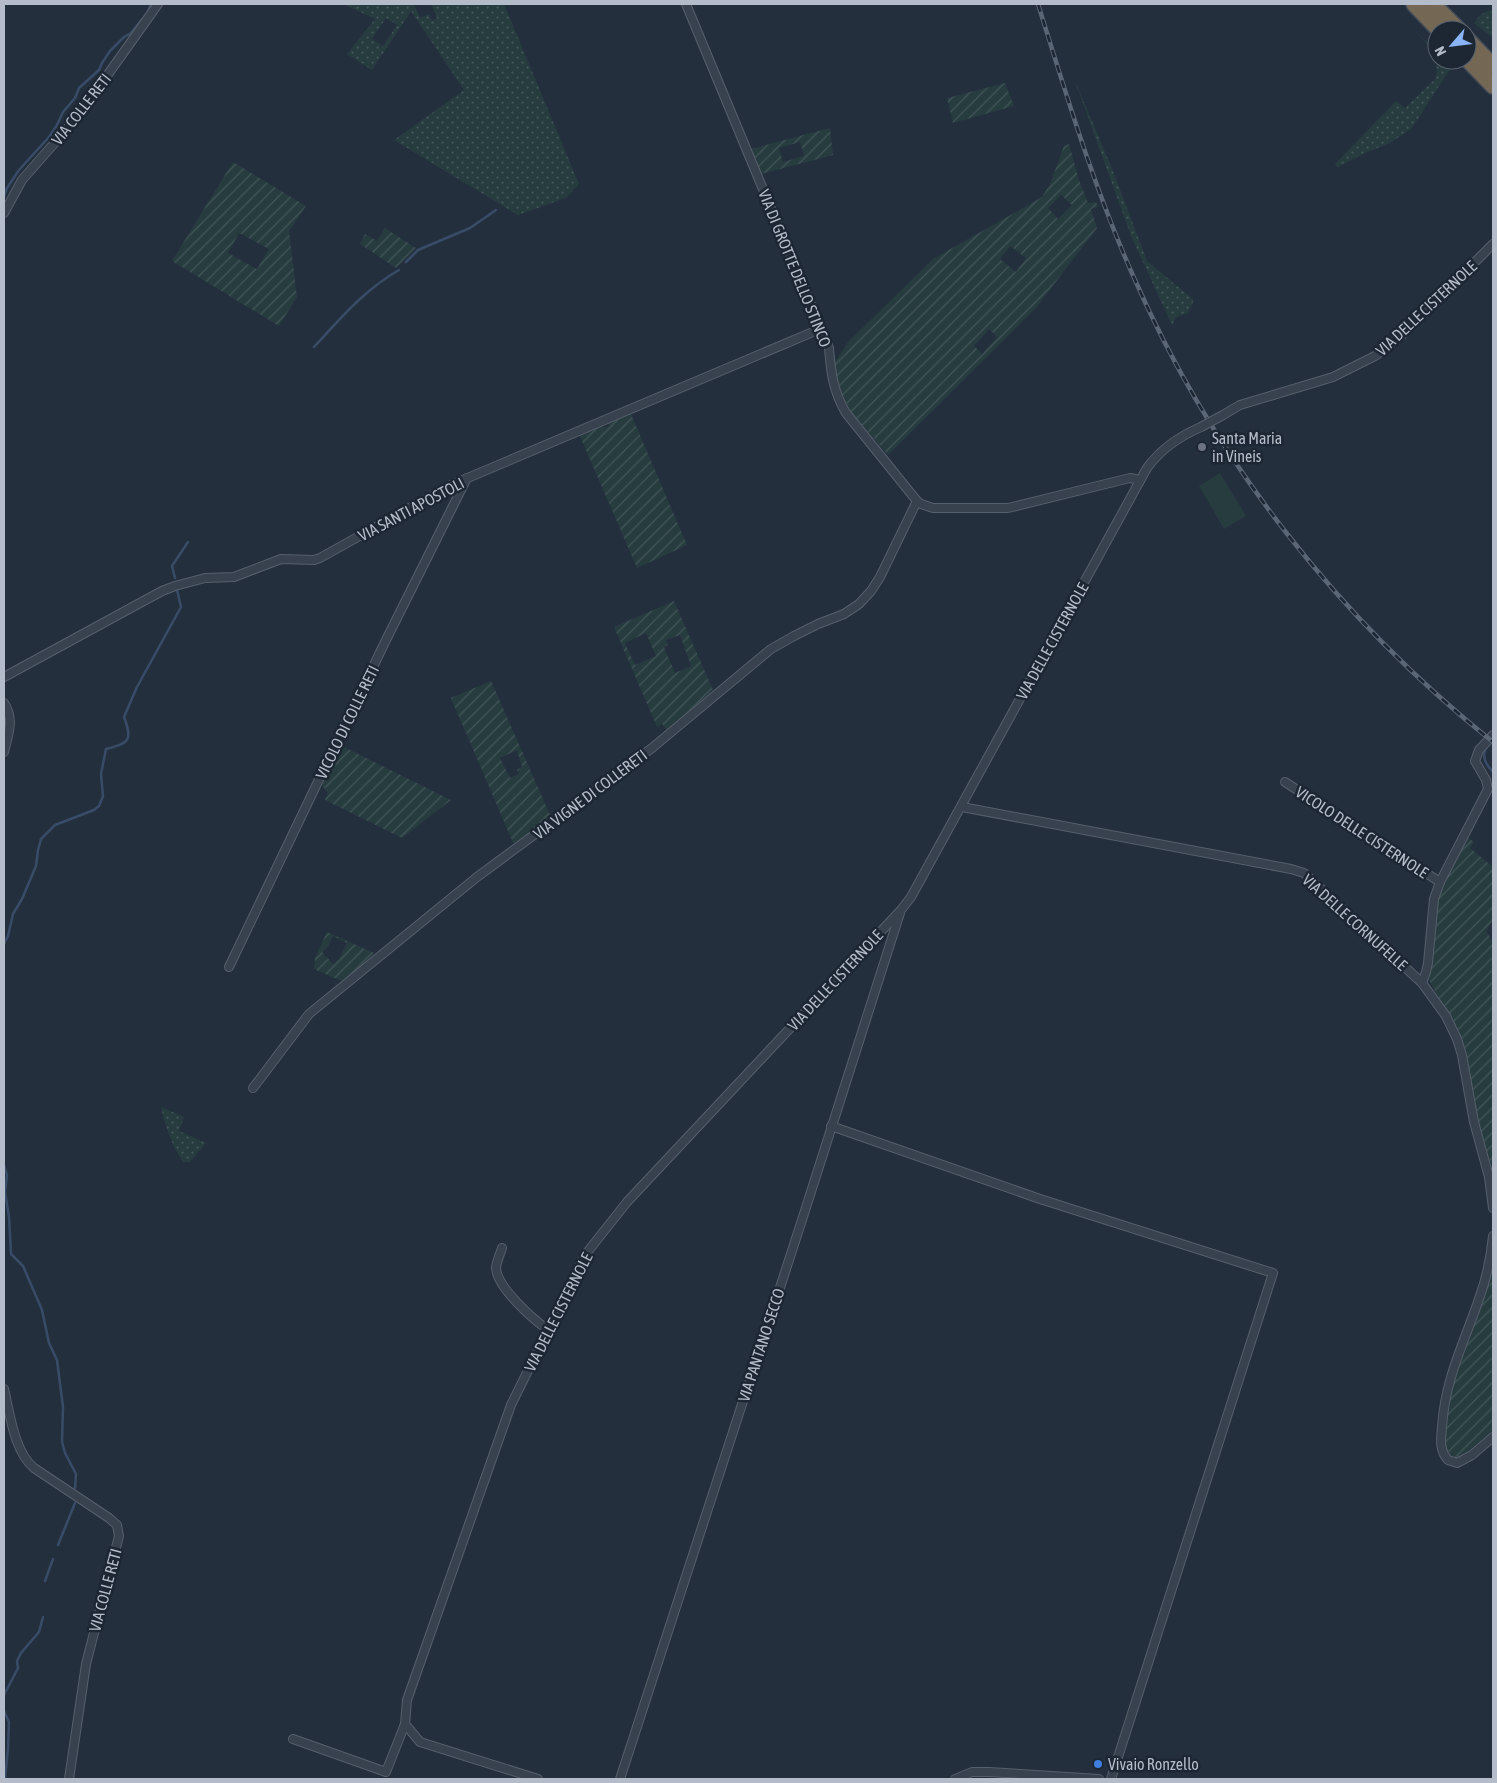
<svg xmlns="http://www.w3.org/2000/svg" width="1497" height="1783" font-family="'Asap Condensed',sans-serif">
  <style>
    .grass { fill: url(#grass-dots); fill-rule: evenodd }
    .park { fill: #263c3f }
    .garden { fill: url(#garden-furrows); fill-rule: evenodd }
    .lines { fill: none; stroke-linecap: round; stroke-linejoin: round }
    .stream { stroke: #394c67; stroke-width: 2.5 }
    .street-casing { stroke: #565f6c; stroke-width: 10 }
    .highway-casing { stroke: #434c59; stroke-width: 18 }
    .street { stroke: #38414e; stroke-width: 8 }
    .highway { stroke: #746855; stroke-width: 15 }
    .rail-casing { stroke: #5a6575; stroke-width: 4.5 }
    .rail { stroke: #1d2633; stroke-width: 2.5; stroke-dasharray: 8; stroke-linecap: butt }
    .street-bridge-casing { stroke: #565f6c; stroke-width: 10; stroke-linecap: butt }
    .street-bridge { stroke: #38414e; stroke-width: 8 }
    .worship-dot { fill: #6b7280; stroke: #1d2633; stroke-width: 2 }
    .shop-dot { fill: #3f7fe0; stroke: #1d2633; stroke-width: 2 }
    .labels { text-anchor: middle; stroke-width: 5; stroke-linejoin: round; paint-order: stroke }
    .street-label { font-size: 16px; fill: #b4bcc9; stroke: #1d2633 }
    .poi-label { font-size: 16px; fill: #b4bcc9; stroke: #1d2633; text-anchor: start }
  </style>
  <defs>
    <pattern id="grass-dots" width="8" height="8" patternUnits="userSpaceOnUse" patternTransform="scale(1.25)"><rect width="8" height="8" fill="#263c3f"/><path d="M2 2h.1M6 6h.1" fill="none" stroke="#435659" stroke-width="1.8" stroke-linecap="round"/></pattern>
    <pattern id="garden-furrows" width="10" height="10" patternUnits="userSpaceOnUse" patternTransform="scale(1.25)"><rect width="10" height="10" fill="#263c3f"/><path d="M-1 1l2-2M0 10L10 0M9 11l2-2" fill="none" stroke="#435659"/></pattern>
  </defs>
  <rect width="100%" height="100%" fill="#242f3e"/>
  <g class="grass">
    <path d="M343 4H414L420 18 429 14 432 21 437 18 431 4H504L579 184 566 198 518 215 394 140 464 90 411 11 372 70 347 54 375 19ZM386 18 397 25 383 46 372 39Z"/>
    <path d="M1493 9V38L1474 23 1481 14Z"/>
    <path d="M1408 24 1437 52V60H1445L1453 67 1448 72 1412 128 1390 143 1365 153 1338 167 1335 164 1396 101 1405 108 1436 78C1441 54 1423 39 1408 24Z"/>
    <path d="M1075 81 1113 171 1147 261 1194 300 1188 313 1176 317 1172 325 1131 236Z"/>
    <path d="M161 1107 184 1117 179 1131 206 1143 190 1162H183C172 1145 165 1126 161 1107Z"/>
  </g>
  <path class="park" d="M1220 473 1246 516 1224 529 1199 486Z"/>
  <g class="garden">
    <path d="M1005 83 1014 106 953 123 947 98Z"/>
    <path d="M830 128 833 155 761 174 751 149ZM800 142 804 156 783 162 779 148Z"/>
    <path d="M1069 144 1079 180 1088 203 1096 202 1098 207 1091 209 1097 228 1035 309 888 455 852 413 845 401 835 374V362L848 342 933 259 1042 197 1050 184 1064 146ZM1061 195 1072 205 1058 219 1048 208ZM1010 246 1026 258 1016 272 1000 259ZM989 329 997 337 982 354 974 346Z"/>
    <path d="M233 162 306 206 289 231 297 297 279 326 172 261ZM239 233 269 249 257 269 228 253Z"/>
    <path d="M385 228 416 248 396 268 360 244 365 234 377 241Z"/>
    <path d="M630 412 687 545 637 568 579 434 601 424 604 428 609 426V421Z"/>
    <path d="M674 601 713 690 667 730 662 724 657 727 614 627ZM646 633 656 656 635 665 625 643ZM680 635 691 666 675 673 664 647 668 645 666 640Z"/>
    <path d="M491 681 551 817 514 845 451 698ZM517 750 522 767 517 770 519 774 510 778 500 758Z"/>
    <path d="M340 745 451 800 402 838 325 800 328 793 322 785Z"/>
    <path d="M1466 836 1474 842 1470 848 1493 867V921L1486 931 1493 942V1178L1476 1123 1465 1047 1429 980 1428 966 1436 896Z"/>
    <path d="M327 932 374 953 371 959 344 982 318 971 314 968 315 958ZM333 936 347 943 339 959 333 964 322 952 328 946Z"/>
    <path d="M1493 1267V1430L1462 1457 1455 1459 1451 1457 1445 1444V1409L1457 1364Z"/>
  </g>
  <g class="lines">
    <g class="stream">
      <path d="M147 14 151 4"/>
      <path d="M4 196 7 188 19 170 49 137 57 125 63 112 75 98 79 88 99 70 102 63 110 51 124 37 131 33 143 18"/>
      <path d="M406 262 418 250 470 228 496 210"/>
      <path d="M314 347C341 318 364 290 399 270"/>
      <path d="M175 578 172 566 188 542"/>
      <path d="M1486 748C1481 757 1486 765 1493 772"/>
      <path d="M4 944 8 936 13 914 22 899 36 866 38 850 41 839 55 825 94 810 99 806 103 796 101 774 106 749C129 743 133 741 124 717L137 687 181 607 177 590"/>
      <path d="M4 1165 7 1175 5 1192 9 1217 11 1254 23 1266 42 1310 49 1343 57 1360 63 1407 62 1442 65 1453 76 1474 75 1488"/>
      <path d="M58 1545 75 1503"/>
      <path d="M45 1581 53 1559"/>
      <path d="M4 1695 18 1668 17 1661 21 1653 39 1632 43 1617"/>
      <path d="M4 1711 9 1722 8 1749 5 1778"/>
    </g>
    <defs>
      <g id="street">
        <path d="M686 4 829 348C831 373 833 391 846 413L917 501 921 504 933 508H1008L1130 478 1140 480"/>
        <path d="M4 213 22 180 79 115 158 4"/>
        <path d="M1223 415 1240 405 1333 377 1375 356 1403 334 1493 244"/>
        <path d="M4 677 162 591 175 586 205 578 234 577 281 559 314 560 320 558 451 485 820 329"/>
        <path d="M4 703C15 719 8 735 4 752"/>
        <path d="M1285 782 1440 882"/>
        <path d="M962 807 1291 869 1304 873 1422 983 1446 1016 1457 1039 1462 1055 1474 1122 1489 1177 1493 1208"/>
        <path d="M229 967 385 642 467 478"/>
        <path d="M1422 983 1426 972 1428 963 1434 899 1440 882 1488 789 1486 780 1475 761 1479 750 1493 735"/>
        <path d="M253 1088 309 1014 477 877 652 748 771 649 794 636 818 624 844 614 859 604 871 591 880 577 917 501"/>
        <path d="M831 1126 1040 1199 1273 1273 1111 1779"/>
        <path d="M1493 1236C1491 1257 1487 1276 1480 1296 1465 1341 1445 1378 1442 1427 1441 1439 1439 1450 1448 1460L1457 1463 1472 1455 1493 1437"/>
        <path d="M502 1248C500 1254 497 1261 496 1267 496 1287 533 1319 548 1330"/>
        <path d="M4 1389C10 1414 14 1451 34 1468L109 1518 117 1525 119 1536 86 1664 69 1779"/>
        <path d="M293 1739 386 1772 405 1724"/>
        <path d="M538 1779 420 1742 405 1724 407 1700 511 1405 585 1255 627 1202 901 910 911 897 1147 468C1160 450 1180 436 1201 427"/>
        <path d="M620 1779 802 1220 900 913"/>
        <path d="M955 1779 972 1772H989L1099 1779"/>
      </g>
      <g id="highway">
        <path d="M1414 4 1439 30"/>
        <path d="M1433 4 1459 30"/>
        <path d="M1467 39 1493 66"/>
        <path d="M1467 59 1493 86"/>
      </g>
    </defs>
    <use href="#street" class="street-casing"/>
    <use href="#highway" class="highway-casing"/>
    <use href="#street" class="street"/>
    <use href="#highway" class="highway"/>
    <defs>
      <path id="rail" d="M1038 4C1067 97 1095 191 1135 280 1214 460 1340 620 1493 742"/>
    </defs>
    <use href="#rail" class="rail-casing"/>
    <use href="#rail" class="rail"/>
    <defs>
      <path id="street-bridge" d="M1201 427 1223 415"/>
    </defs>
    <use href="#street-bridge" class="street-bridge-casing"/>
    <use href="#street-bridge" class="street-bridge"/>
  </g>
  <circle class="worship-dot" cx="1202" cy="447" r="5"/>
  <circle class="shop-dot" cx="1098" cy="1764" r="5"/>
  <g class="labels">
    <g class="street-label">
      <text transform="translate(81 109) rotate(-52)" y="6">VIA COLLE RETI</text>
      <text transform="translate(795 268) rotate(68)" y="6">VIA DI GROTTE DELLO STINCO</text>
      <text transform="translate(1426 308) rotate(-43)" y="6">VIA DELLE CISTERNOLE</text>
      <text transform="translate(411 509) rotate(-28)" y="6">VIA SANTI APOSTOLI</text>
      <text transform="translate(1052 641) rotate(-61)" y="6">VIA DELLE CISTERNOLE</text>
      <text transform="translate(347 722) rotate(-64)" y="6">VICOLO DI COLLE RETI</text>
      <text transform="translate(590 794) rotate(-37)" y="6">VIA VIGNE DI COLLERETI</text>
      <text transform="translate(1362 832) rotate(33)" y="6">VICOLO DELLE CISTERNOLE</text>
      <text transform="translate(1355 922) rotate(42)" y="6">VIA DELLE CORNUFELLE</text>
      <text transform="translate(835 980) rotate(-47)" y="6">VIA DELLE CISTERNOLE</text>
      <text transform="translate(558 1312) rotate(-63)" y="6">VIA DELLE CISTERNOLE</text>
      <text transform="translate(761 1345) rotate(-72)" y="6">VIA PANTANO SECCO</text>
      <text transform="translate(105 1590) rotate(-75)" y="6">VIA COLLE RETI</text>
    </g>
    <g class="poi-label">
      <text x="1212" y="444">Santa Maria<tspan x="1212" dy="18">in Vineis</tspan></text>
      <text x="1108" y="1770">Vivaio Ronzello</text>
    </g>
  </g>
  <rect width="1497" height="1783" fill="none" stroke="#b4bcc9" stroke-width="10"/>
  <g transform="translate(1452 45) rotate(242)"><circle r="24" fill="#1d2633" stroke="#59626f"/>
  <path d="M0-4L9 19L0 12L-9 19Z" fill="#8ab4f8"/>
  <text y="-8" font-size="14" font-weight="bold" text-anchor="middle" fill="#b4bcc9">N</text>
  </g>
</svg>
